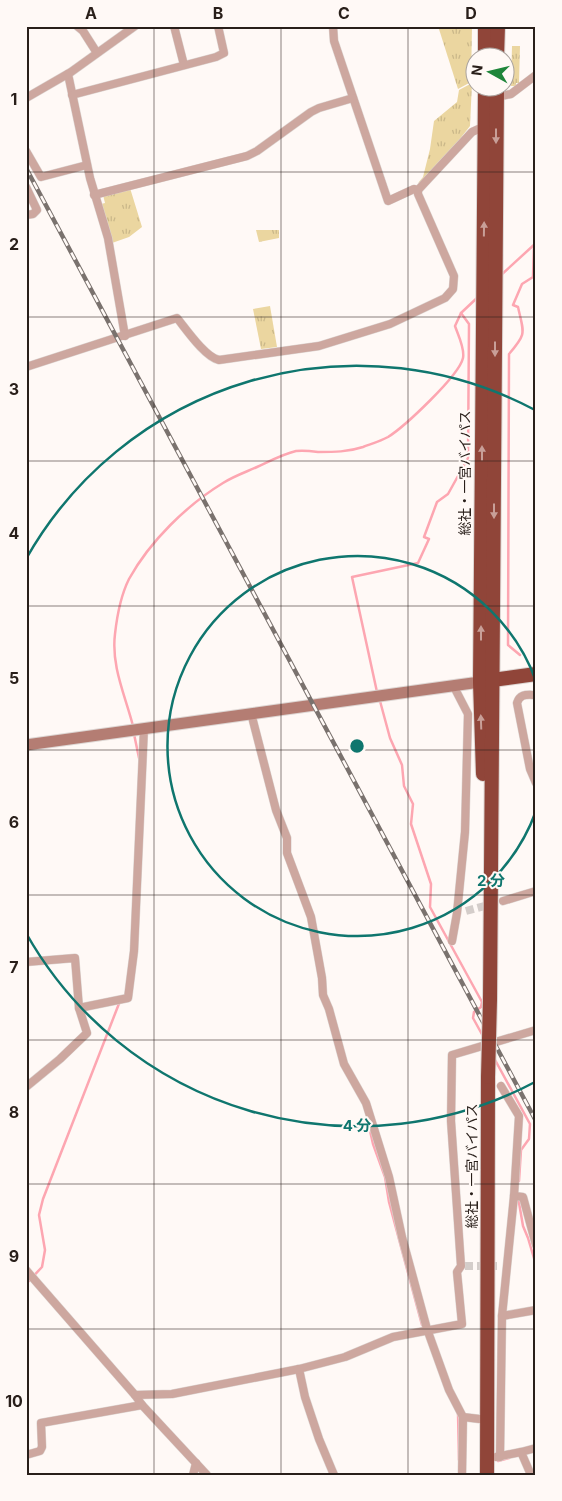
<svg xmlns="http://www.w3.org/2000/svg" width="562" height="1501" font-family="Inter,'Noto Sans JP',sans-serif">
  <style>
    .grass { fill: url(#grass-tufts) }
    .lines { fill: none; stroke-linecap: round; stroke-linejoin: round }
    .stream { stroke: #fda6b1; stroke-width: 2.5 }
    .street-tunnel { stroke: #d4cdca; stroke-width: 8; stroke-dasharray: 8 4; stroke-linecap: butt }
    .street-casing { stroke: #ddd6d3; stroke-width: 9 }
    .secondary-casing { stroke: #ddd6d3; stroke-width: 13 }
    .highway-casing { stroke: #ddd6d3; stroke-width: 16 }
    .street { stroke: #cda79f; stroke-width: 8 }
    .secondary { stroke: #b47d73; stroke-width: 11 }
    .highway { stroke: #904539; stroke-width: 14 }
    .rail-casing { stroke: #7a726e; stroke-width: 4.5 }
    .rail { stroke: #fff9f6; stroke-width: 2.5; stroke-dasharray: 8; stroke-linecap: butt }
    .highway-bridge-casing { stroke: #ddd6d3; stroke-width: 16; stroke-linecap: butt }
    .highway-bridge { stroke: #904539; stroke-width: 14 }
    .oneway { fill: #c89f98 }
    .grid { fill: none; stroke: #291f1a; stroke-width: 1; stroke-opacity: 0.55 }
    .ring { fill: none; stroke: #0f766e; stroke-width: 2.5 }
    .labels { text-anchor: middle; stroke-width: 4; stroke-linejoin: round; paint-order: stroke }
    .street-label { font-size: 14px; fill: #291f1a; stroke: #fff9f6 }
    .centre { fill: #0f766e; stroke: #fff9f6; stroke-width: 2.5 }
    .ring-label { font-size: 15px; text-anchor: middle; font-weight: bold; fill: #0f766e; stroke: #fff9f6; stroke-width: 4; stroke-linejoin: round; paint-order: stroke }
    .neatline { fill: none; stroke: #291f1a; stroke-width: 2 }
    .grid-label { font-size: 16px; text-anchor: middle; font-weight: bold; fill: #291f1a }
  </style>
  <defs>
    <pattern id="grass-tufts" width="24" height="20" patternUnits="userSpaceOnUse" patternTransform="scale(1.25)"><rect width="24" height="20" fill="#ebd6a0"/><path d="M3 7l-1-3M5 7V3M7 7l1-3M15 17l-1-3M17 17v-4M19 17l1-3" fill="none" stroke="#cab789"/></pattern>
  </defs>
  <rect width="100%" height="100%" fill="#fff9f6"/>
  <g class="grass">
    <path d="M438 26H472L471 82 458 89Z"/>
    <path d="M512 46H520L519 83H516V86H511Z"/>
    <path d="M472 83 470 126 456 144 424 180 418 183 423 177 430 149 434 121 457 102 459 90Z"/>
    <path d="M130 188 142 227 129 237 112 243 101 204 105 203 103 195Z"/>
    <path d="M256 230H279V238L259 242Z"/>
    <path d="M270 306 277 347 261 349 253 309Z"/>
  </g>
  <g class="lines">
    <g class="stream">
      <path d="M500 276 536 243"/>
      <path d="M520 655 508 645 509 354C527 333 524 334 518 307L513 305 522 284 533 277 534 246"/>
      <path d="M377 692 352 577 418 563 429 539 424 537 437 502 448 494 468 458 469 324 461 313"/>
      <path d="M380 701 390 738 402 765 404 786 413 804 411 824 431 884 430 907 482 1002 481 1007 474 1012 473 1018 484 1038"/>
      <path d="M133 726C125 695 111 666 115 634 117 616 121 595 129 579 150 541 187 505 223 483 234 476 246 472 257 467 270 461 283 454 296 451 303 450 311 451 318 452 334 452 348 452 363 447 371 444 381 441 388 437 404 427 459 376 463 358 465 348 458 335 455 326L461 313 478 297"/>
      <path d="M134 734 139 758"/>
      <path d="M494 1058 530 1124 529 1139 521 1150 519 1181"/>
      <path d="M368 1122 373 1144 385 1177 389 1202 422 1325"/>
      <path d="M518 1197 523 1226 528 1238 536 1265"/>
      <path d="M26 1284 42 1267 45 1250 39 1215 43 1199 120 1001"/>
      <path d="M458 1413 459 1460"/>
      <path d="M498 1461 509 1458"/>
    </g>
    <g class="street-tunnel">
      <path d="M466 911 503 901"/>
      <path d="M465 1266H498"/>
    </g>
    <defs>
      <g id="street">
        <path d="M77 26 83 31 97 53"/>
        <path d="M174 26 184 65"/>
        <path d="M333 26 334 41 388 201 414 189 418 190 472 132 485 126"/>
        <path d="M68 74 90 178 108 238 125 336"/>
        <path d="M72 95 216 57 224 53 218 26"/>
        <path d="M497 97 511 94 536 75"/>
        <path d="M26 98 71 72 135 26"/>
        <path d="M26 151 41 177 87 165"/>
        <path d="M26 187 37 210 33 214 26 215"/>
        <path d="M94 195 247 156 257 151 311 112 319 108 353 98"/>
        <path d="M26 367 177 318C186 329 205 357 219 360L319 346 390 324 445 298 453 289 454 276 418 194V190"/>
        <path d="M536 695C527 695 520 693 517 703L530 769 536 783"/>
        <path d="M251 713 276 810 287 838V853L311 917 322 978 323 995 329 1009 344 1064 366 1103 389 1177 402 1237 427 1329 449 1390 463 1417 488 1420"/>
        <path d="M503 901 536 891"/>
        <path d="M452 941 457 913 465 832 468 714 453 685"/>
        <path d="M26 962 75 958 79 1008 87 1033 60 1059 26 1087"/>
        <path d="M79 1008 128 998 134 951 144 728"/>
        <path d="M514 1196 523 1197 536 1245"/>
        <path d="M26 1270 135 1395 142 1405 207 1475"/>
        <path d="M502 1316 536 1310"/>
        <path d="M299 1369 305 1397 319 1439 334 1475"/>
        <path d="M135 1395 172 1394 299 1369 345 1357 393 1337 462 1324 457 1272 461 1266 451 1121 452 1055 536 1030"/>
        <path d="M521 1452 536 1448"/>
        <path d="M26 1455 40 1451 42 1447 41 1423 142 1405"/>
        <path d="M496 1457 521 1452 531 1475"/>
        <path d="M500 1457 502 1316 514 1196 519 1116 501 1086"/>
        <path d="M193 1475 196 1463"/>
        <path d="M462 1475 463 1417"/>
      </g>
      <path id="secondary" d="M26 745 480 682"/>
      <g id="highway">
        <path d="M485 58V26"/>
        <path d="M497 58 498 26"/>
        <path d="M485 681 536 674"/>
        <path d="M483 774 480 682 485 88"/>
        <path d="M490 1000 497 88"/>
        <path d="M487 1475 488 1077"/>
      </g>
    </defs>
    <use href="#street" class="street-casing"/>
    <use href="#secondary" class="secondary-casing"/>
    <use href="#highway" class="highway-casing"/>
    <use href="#street" class="street"/>
    <use href="#secondary" class="secondary"/>
    <use href="#highway" class="highway"/>
    <defs>
      <path id="rail" d="M26 168 536 1121"/>
    </defs>
    <use href="#rail" class="rail-casing"/>
    <use href="#rail" class="rail"/>
    <defs>
      <path id="highway-bridge" d="M488 1077 490 1000"/>
    </defs>
    <use href="#highway-bridge" class="highway-bridge-casing"/>
    <use href="#highway-bridge" class="highway-bridge"/>
  </g>
  <defs><path id="oneway-solid" d="M-6-.8H1V-3.2L6.5 0L1 3.2V.8H-6Z" transform="scale(1.25)"/></defs>
  <g class="oneway">
    <use href="#oneway-solid" transform="translate(496 136) rotate(90)"/>
    <use href="#oneway-solid" transform="translate(484 229) rotate(-89)"/>
    <use href="#oneway-solid" transform="translate(495 349) rotate(90)"/>
    <use href="#oneway-solid" transform="translate(482 453) rotate(-90)"/>
    <use href="#oneway-solid" transform="translate(494 511) rotate(90)"/>
    <use href="#oneway-solid" transform="translate(481 633) rotate(-90)"/>
    <use href="#oneway-solid" transform="translate(481 722) rotate(-92)"/>
  </g>
  <path class="grid" d="M154 26V1475M281 26V1475M408 26V1475M26 172H536M26 317H536M26 461H536M26 606H536M26 750H536M26 895H536M26 1040H536M26 1184H536M26 1329H536"/>
  <g class="ring">
    <path d="M536 811A190 190 0 1 1 536 681"/>
    <path d="M535 1082A380 380 0 0 1 26 933M26 559A380 380 0 0 1 535 410"/>
  </g>
  <g class="labels">
    <g class="street-label">
      <text transform="translate(465 473) rotate(-90)" y="5">総社・一宮バイパス</text>
      <text transform="translate(472 1166) rotate(-90)" y="5">総社・一宮バイパス</text>
    </g>
  </g>
  <circle cx="357" cy="746" r="8" class="centre"/>
  <g class="ring-label">
    <text x="491" y="886">2 分</text>
    <text x="357" y="1131">4 分</text>
  </g>
  <rect width="562" height="1501" fill="none" stroke="#fff9f6" stroke-width="55"/>
  <g transform="translate(490 72) rotate(278)"><circle r="24" fill="#fff9f6" stroke="#a9a29e"/>
  <path d="M0-4L9 19L0 12L-9 19Z" fill="#1e853a"/>
  <text y="-8" font-size="14" font-weight="bold" text-anchor="middle" fill="#291f1a">N</text>
  </g>
  <rect x="28" y="28" width="506" height="1446" class="neatline"/>
  <g class="grid-label">
    <text x="91" y="19">A</text>
    <text x="218" y="19">B</text>
    <text x="344" y="19">C</text>
    <text x="471" y="19">D</text>
    <text x="14" y="105">1</text>
    <text x="14" y="250">2</text>
    <text x="14" y="395">3</text>
    <text x="14" y="539">4</text>
    <text x="14" y="684">5</text>
    <text x="14" y="828">6</text>
    <text x="14" y="973">7</text>
    <text x="14" y="1118">8</text>
    <text x="14" y="1262">9</text>
    <text x="14" y="1407">10</text>
  </g>
</svg>
